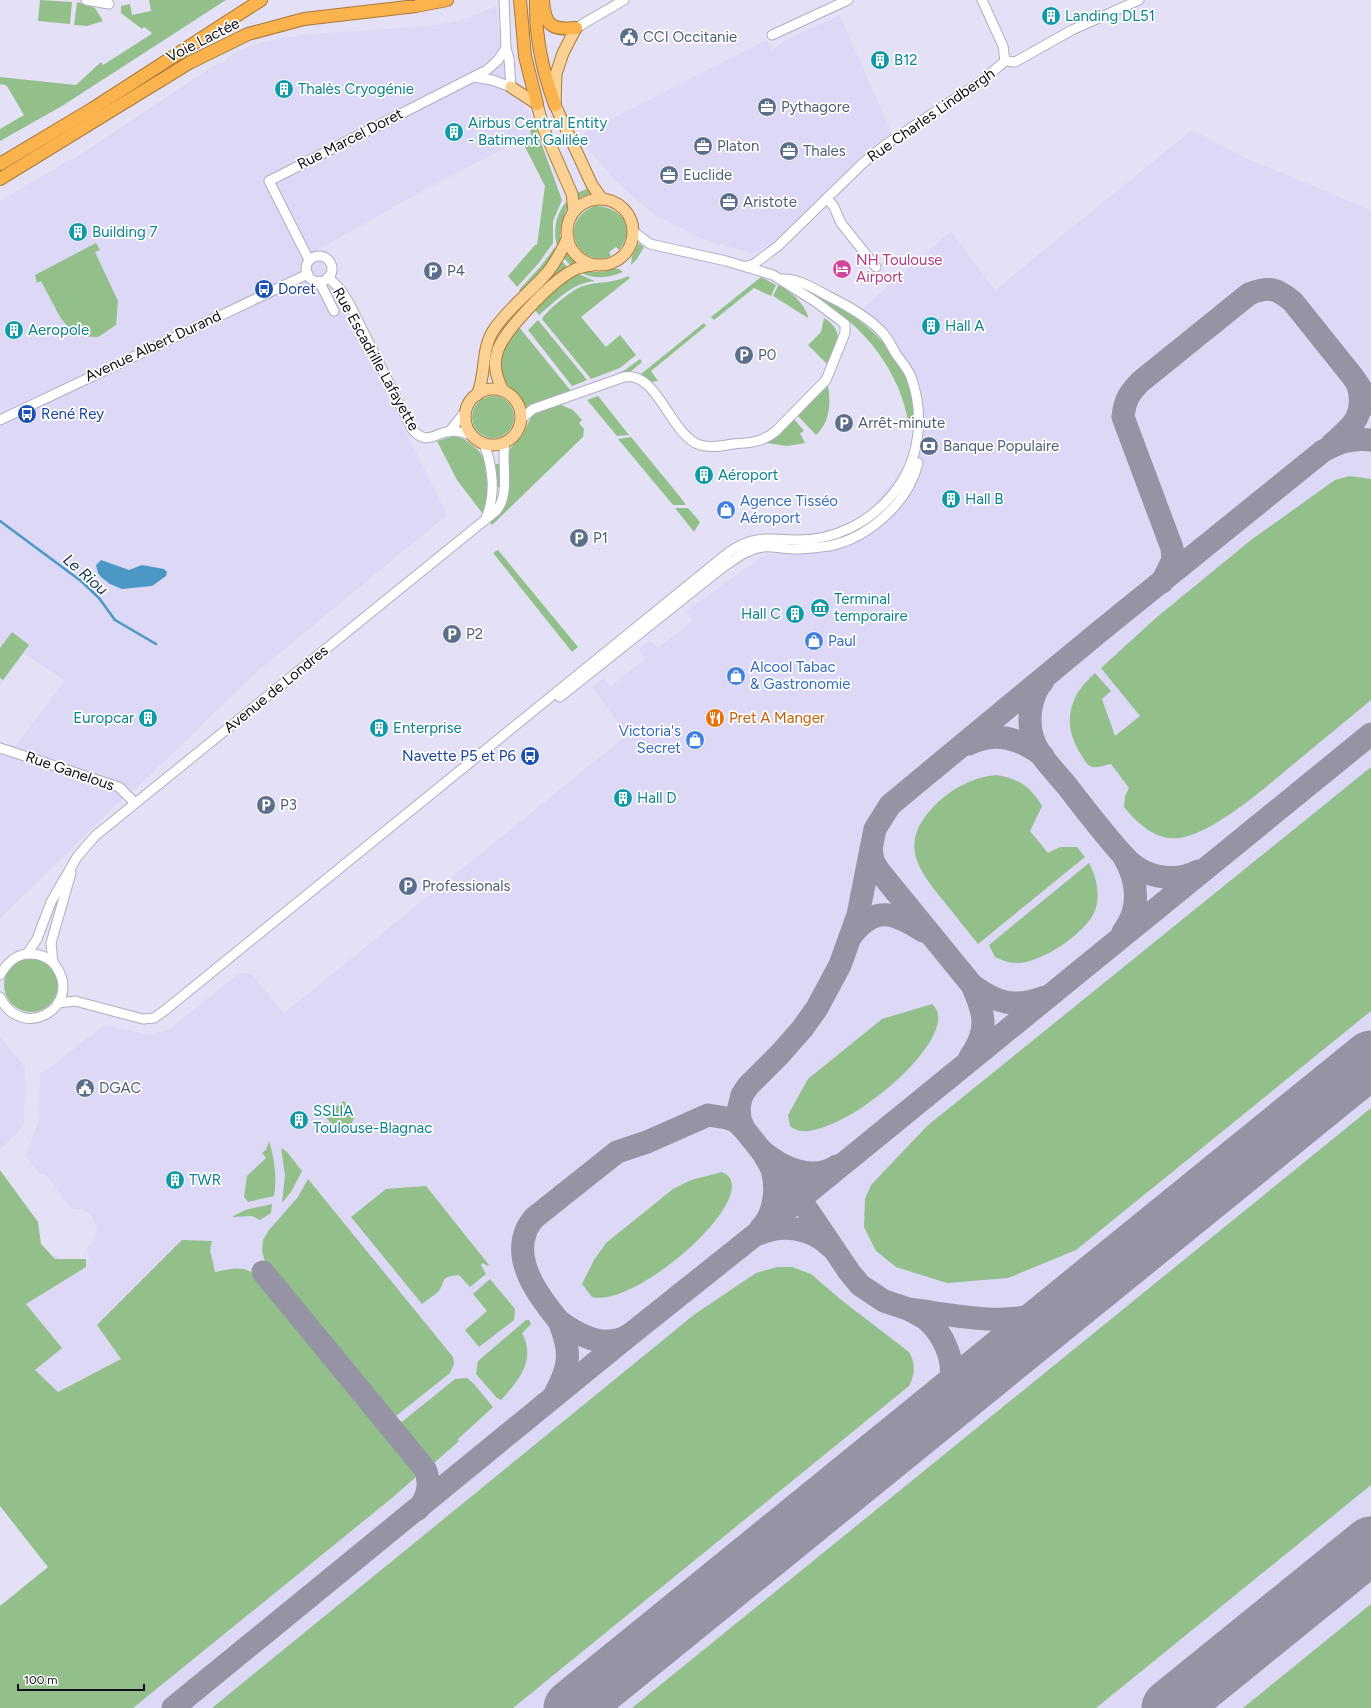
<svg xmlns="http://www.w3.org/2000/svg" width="1371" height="1708" font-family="Figtree,sans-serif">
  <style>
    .built { fill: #dcd8f6 }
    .green { fill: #93c08a }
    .water { fill: #4b97c6 }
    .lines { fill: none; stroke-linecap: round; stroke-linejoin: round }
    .stream { stroke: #4b97c6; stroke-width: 2.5 }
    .taxiway { stroke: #9593a4; stroke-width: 23 }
    .runway { stroke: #9593a4; stroke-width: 57 }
    .minor-casing { stroke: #b0adc2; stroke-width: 11 }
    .major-casing { stroke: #a87939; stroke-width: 13 }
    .highway-casing { stroke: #a87939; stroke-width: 14 }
    .minor { stroke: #fff; stroke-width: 9 }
    .major { stroke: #fcd194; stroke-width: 11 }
    .highway { stroke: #fab34d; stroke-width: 12 }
    .labels { text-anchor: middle; stroke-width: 3.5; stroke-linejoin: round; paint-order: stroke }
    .culture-label { font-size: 15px; fill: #0d838f; stroke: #fff; text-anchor: start }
    .service-label { font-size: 15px; fill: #4e5e75; stroke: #fff; text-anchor: start }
    .street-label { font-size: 15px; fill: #0f0e15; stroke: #fff }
    .hotel-label { font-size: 15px; fill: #b23c85; stroke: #fff; text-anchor: start }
    .transit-label { font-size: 15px; fill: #164399; stroke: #fff; text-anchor: start }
    .shop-label { font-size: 15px; fill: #366cbe; stroke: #fff; text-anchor: start }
    .food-label { font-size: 15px; fill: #c56008; stroke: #fff; text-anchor: start }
    .water-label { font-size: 16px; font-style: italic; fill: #16374b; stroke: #fff }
  </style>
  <rect width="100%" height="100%" fill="#e4e1f7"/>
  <g class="built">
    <path d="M497 6 499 39 510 91 521 101 528 111 535 126 530 128 531 135 424 190 316 251 447 515 257 672 142 783 118 803 0 919V742L15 746 65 681 24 653 0 686V201L71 159 72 160 212 67 227 60 226 58 243 49 263 42 302 35 438 25 465 19Z"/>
    <path d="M839 15 892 133 871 147 778 239 760 250 751 253 704 240 653 214 616 181 588 149 581 137 585 132 767 40 772 50 784 41Z"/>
    <path d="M1192 130 1248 159 1371 210V1708H9L0 1606 48 1567 0 1506V1315L25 1301 54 1255 63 1261 82 1262 90 1260 86 1248 93 1242 97 1228 90 1214 85 1210 71 1208 45 1174H40L25 1156 39 1121 40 1072 45 1071 103 1026H110L149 1035 168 1030 238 974 245 973 252 975 284 1013 627 735 592 687 603 678 611 686 645 659 639 649 650 640 658 648 692 621 686 611 762 557 853 533 921 444 917 386 862 309 951 231 995 290Z"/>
    <path d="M0 1036 25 1068 24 1122 18 1132 0 1149Z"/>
  </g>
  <g class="green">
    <path d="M40 0 72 2 70 24 38 21Z"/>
    <path d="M149 0H226L62 106 0 141V129L24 115 7 86 2 84 0 85V77L76 85 101 62 103 65 150 35 152 33 144 27 142 29 121 13V6L130 4 132 15 151 11Z"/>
    <path d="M77 2 95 8 103 21 87 26 74 25Z"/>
    <path d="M535 126 562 200 553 221V243L538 264 517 287 508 276 535 245H537L545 186 522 141 531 135 530 128Z"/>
    <path d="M589 188 591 193 579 198 577 193Z"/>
    <path d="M569 199C568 209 563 216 561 226 560 234 561 240 558 248 552 232 556 211 569 199Z"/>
    <path d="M595 206C621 206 637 228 619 250L616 247 609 252 611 256C577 269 556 221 595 206Z"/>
    <path d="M96 243 100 250 95 252 118 301 116 325 98 337 75 336 60 317 41 281 37 283 35 275Z"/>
    <path d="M639 243 644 247 637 259 631 265 632 256Z"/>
    <path d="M555 247 556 251 546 268 522 293 519 290 540 267Z"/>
    <path d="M567 253 576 263V264L571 266 563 257Z"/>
    <path d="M561 260 568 268 530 303 528 300Z"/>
    <path d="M612 269H619L623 272C608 278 594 280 580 272 589 270 604 274 612 269Z"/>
    <path d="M576 273 595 281C572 283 557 300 539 315L535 310 555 289Z"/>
    <path d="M628 276 630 278 581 317 606 347 620 335 636 355 620 368 591 379 542 319C546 311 574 288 583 286 598 281 613 284 628 276Z"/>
    <path d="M761 277 776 285 771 296 754 288 714 320 711 317Z"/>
    <path d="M779 284C789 290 807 306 808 318L773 296Z"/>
    <path d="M816 292C858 316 900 346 912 395 915 406 914 418 915 429L909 427C901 371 864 325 815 297Z"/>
    <path d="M824 318C846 332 837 345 829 366L808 345 821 332Z"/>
    <path d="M538 320 587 380 572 386 528 330Z"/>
    <path d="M704 323 706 326 651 371 658 381 650 382 641 374Z"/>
    <path d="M519 327 571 391 526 407C521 397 515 393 508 385 488 367 507 342 519 327Z"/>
    <path d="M640 359 642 362 630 372 611 377 625 370Z"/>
    <path d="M828 386C831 403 830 422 816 435L797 415Z"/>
    <path d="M598 396 629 435 617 436 587 400Z"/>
    <circle cx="493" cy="417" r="21"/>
    <path d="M559 404 573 410 582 420 579 423 584 429 583 437 492 525 489 521 506 499 509 486V450L522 436 532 415Z"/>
    <path d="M794 419 804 431 800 433 805 443 787 446 767 443 776 437Z"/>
    <path d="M454 436 464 439 478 450 484 458 489 499 483 514 457 480 437 441Z"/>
    <path d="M631 437 681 498 686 505H673L618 439Z"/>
    <path d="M495 464H499L500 487H497Z"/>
    <path d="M1350 476 1371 479V700C1346 721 1321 741 1296 762 1268 785 1216 832 1180 838 1156 841 1138 824 1124 807L1125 796 1129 788 1111 764C1105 765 1098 768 1092 767 1087 765 1084 760 1082 756 1071 739 1066 722 1073 703 1077 690 1086 682 1095 673L1111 691 1102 699 1115 736 1140 716 1101 668 1157 617 1251 540 1335 480Z"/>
    <path d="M675 508H688L700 522 694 532Z"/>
    <path d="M498 550 578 647 572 652 493 553Z"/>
    <path d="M12 632 29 645 3 680 0 678V648Z"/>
    <path d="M1371 767V1011L1076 1250 1008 1278 947 1283 896 1267 876 1251 864 1227 865 1199 871 1185 927 1126Z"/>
    <path d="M996 775C1018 778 1031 787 1042 806L1030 831 1048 853 1060 847H1077L1085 857 978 944C966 929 954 914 942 899 915 866 900 842 934 806 951 789 972 777 996 775Z"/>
    <path d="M1089 863C1097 877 1101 898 1094 913 1084 934 1040 964 1016 963 1009 963 1002 960 995 957L989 945Z"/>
    <circle cx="31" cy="985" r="27"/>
    <path d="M932 1004C970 1037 820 1157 790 1126L788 1115 808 1079 882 1019Z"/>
    <path d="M344 1101 355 1116 351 1125 340 1134 324 1115Z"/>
    <path d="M1371 1108V1485L1096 1708H632Z"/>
    <path d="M269 1141C275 1160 277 1177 274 1196L248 1202 244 1197 247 1176 266 1158 262 1153 266 1150Z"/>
    <path d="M281 1148 287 1152 302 1171 291 1192 282 1203 285 1175Z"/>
    <path d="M0 1170 38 1222 41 1244 55 1259H86V1267L26 1304 62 1348 35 1370 58 1392 121 1359 97 1325 182 1240 212 1241 210 1250 215 1272C230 1269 241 1265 255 1274L414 1465 417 1476 392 1498 133 1708H0V1606L48 1567 0 1506Z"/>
    <path d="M722 1172C769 1192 636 1309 592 1297L582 1284 594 1260 606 1243 673 1189 691 1180Z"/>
    <path d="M308 1179 453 1357 454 1364 450 1373 391 1420 266 1265 262 1251 263 1240 269 1230 298 1197Z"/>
    <path d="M426 1186 489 1265 488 1266 483 1263 481 1265 486 1274 470 1287 459 1275C438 1277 447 1281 438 1292 433 1296 427 1300 422 1304L351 1217 386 1189Z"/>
    <path d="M272 1204 271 1213 260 1220 252 1216 232 1217 245 1210Z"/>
    <path d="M777 1267H792L811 1274 840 1299 909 1352C916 1364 915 1374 909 1386L513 1708H212L695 1314 756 1273Z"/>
    <path d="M490 1279 515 1309 514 1320 479 1347 465 1330 487 1311 473 1294Z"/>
    <path d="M526 1320H529L531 1324 522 1333C536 1358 520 1380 501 1400L497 1398 476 1374 478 1361Z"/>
    <path d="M467 1378 474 1384 493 1407 458 1439 459 1441 434 1463 420 1453 398 1425 455 1379Z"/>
    <path d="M1371 1604V1708H1243Z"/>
  </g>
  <path class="water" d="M101 560 129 570 142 565 164 569 167 572 166 576 152 586 122 589 110 584 101 577 98 573 96 565Z"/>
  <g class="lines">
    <path class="stream" d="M0 521 81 581 99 598 115 620 156 644"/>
    <g class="taxiway">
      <path d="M1332 444C1354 425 1366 415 1358 385"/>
      <path d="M1162 582 1173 560 1172 548 1123 417C1125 400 1128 395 1140 382L1249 294C1269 286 1277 288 1293 302L1353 377 1371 404"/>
      <path d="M1043 681C1030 696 1027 721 1033 739 1039 757 1056 772 1067 786 1085 809 1103 833 1123 855 1129 862 1136 868 1145 872 1161 879 1182 880 1198 871"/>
      <path d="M969 744C996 731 1020 738 1043 756"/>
      <path d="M871 848 873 861 879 871 972 985C985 1014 989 1030 970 1057"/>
      <path d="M1123 932C1141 909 1138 881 1124 857"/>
      <path d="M851 936C875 905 894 912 923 931"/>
      <path d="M972 985C998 1004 1014 1008 1045 997"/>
      <path d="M744 1129 740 1119 739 1107 742 1095 748 1086 780 1054 802 1029 817 1008 840 965 858 915 875 829 890 805 1099 632 1323 451C1339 442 1352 438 1371 440"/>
      <path d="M761 1228C774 1215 777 1191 773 1174 772 1166 766 1159 762 1151 782 1168 812 1182 837 1166"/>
      <path d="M759 1234C782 1223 812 1228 830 1246"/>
      <path d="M263 1272 425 1469C431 1482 428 1498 418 1509"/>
      <path d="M910 1310C915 1313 921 1316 926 1319 943 1333 956 1361 950 1383 947 1395 941 1404 935 1413"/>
      <path d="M559 1321C540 1298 513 1263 526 1231 527 1227 531 1222 534 1218L617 1152 647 1142 708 1115 727 1118 736 1121 744 1129 800 1199 850 1273 860 1285 884 1301 908 1309C950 1314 998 1326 1039 1314 1059 1308 1076 1296 1093 1285"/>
      <path d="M555 1394C571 1365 571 1351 559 1321 578 1335 606 1350 629 1335"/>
      <path d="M173 1708 627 1337 800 1199 1371 734"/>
    </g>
    <g class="runway">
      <path d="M572 1708 1371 1059"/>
      <path d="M1170 1708 1371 1545"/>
    </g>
    <defs>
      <g id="minor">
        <path d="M86 0 109 4"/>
        <path d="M982 0 1003 46 1005 61"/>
        <path d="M576 28 624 0"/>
        <path d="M772 35 848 0"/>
        <path d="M506 48 509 59 511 87"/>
        <path d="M1005 61 1015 62 1072 30 1139 0"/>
        <path d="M474 77 492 80 511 87"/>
        <path d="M827 198 834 207 841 223 876 267"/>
        <circle cx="319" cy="269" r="13"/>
        <path d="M309 260 269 181 487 70 498 60 506 48 504 0"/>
        <path d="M747 266 754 264 778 246 863 163 885 145 983 80 1005 61"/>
        <path d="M328 277 340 289 349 303 412 429C427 447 435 432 452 431 458 431 465 433 471 435"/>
        <path d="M319 281 334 311"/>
        <path d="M521 419 533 409 624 377C657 370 671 436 700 445 710 448 723 446 733 444 750 443 763 442 776 431L826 380 845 333V324L816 302 773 275 726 261 650 244 633 231"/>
        <path d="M0 420 308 274"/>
        <path d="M449 432 465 412"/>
        <path d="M484 444C493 467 496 495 486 518"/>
        <path d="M560 697 722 568C735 559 747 549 763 547 773 546 783 549 793 549 802 549 812 548 821 547 863 543 908 505 918 463"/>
        <path d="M0 748 119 787 135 803"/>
        <path d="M27 954 37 939 51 902 77 857 95 836 496 511C511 494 501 463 505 442"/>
        <path d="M53 963 51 943 71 873"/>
        <path d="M0 975C7 963 16 953 31 954 41 954 52 959 57 968 82 1008 21 1042 0 997"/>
        <path d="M58 1003 75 1001 143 1019 154 1018 164 1011 729 552C754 535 768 539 795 540 834 541 869 523 893 494 920 461 925 416 911 377 908 369 901 361 896 354 892 347 888 339 883 333 868 317 848 306 828 296 813 288 798 278 781 279"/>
      </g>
      <g id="major">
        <path d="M576 28 563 53 556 74 555 105 592 185 602 199"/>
        <path d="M511 87 537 104 544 130 572 194 574 211"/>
        <circle cx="600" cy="232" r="33"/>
        <circle cx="493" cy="417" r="28"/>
        <path d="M503 391C497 378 493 367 497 353 502 332 551 283 570 272 577 267 585 266 593 265"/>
        <path d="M477 395C487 373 480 349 495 328 509 308 530 292 546 274 555 264 562 250 568 237"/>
      </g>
      <g id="highway">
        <path d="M520 0 525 56 537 104"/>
        <path d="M536 0C535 37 542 70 555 105"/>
        <path d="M543 1C545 27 553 30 576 28"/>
        <path d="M0 164 92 109 261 0"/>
        <path d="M0 179 189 63 248 34 304 19 416 6 447 0"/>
      </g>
    </defs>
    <use href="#minor" class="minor-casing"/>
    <use href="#major" class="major-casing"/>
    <use href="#highway" class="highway-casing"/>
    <use href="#minor" class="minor"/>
    <use href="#major" class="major"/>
    <use href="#highway" class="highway"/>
  </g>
  <defs>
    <symbol id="building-disc" viewBox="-11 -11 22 22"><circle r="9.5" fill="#0f9aa8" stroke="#fff"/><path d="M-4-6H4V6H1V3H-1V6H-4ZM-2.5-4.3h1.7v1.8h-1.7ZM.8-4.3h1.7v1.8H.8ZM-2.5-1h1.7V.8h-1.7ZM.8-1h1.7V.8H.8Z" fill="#fff"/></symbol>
    <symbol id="civic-disc" viewBox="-11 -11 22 22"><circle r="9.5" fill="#5c6f8a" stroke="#fff"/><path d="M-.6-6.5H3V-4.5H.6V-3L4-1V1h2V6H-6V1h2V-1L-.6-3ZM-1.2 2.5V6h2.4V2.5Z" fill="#fff"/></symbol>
    <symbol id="office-disc" viewBox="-11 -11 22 22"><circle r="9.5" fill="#5c6f8a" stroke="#fff"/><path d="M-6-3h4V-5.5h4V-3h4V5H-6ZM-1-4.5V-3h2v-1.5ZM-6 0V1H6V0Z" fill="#fff"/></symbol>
    <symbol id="hotel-disc" viewBox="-11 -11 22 22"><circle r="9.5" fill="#d1479c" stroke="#fff"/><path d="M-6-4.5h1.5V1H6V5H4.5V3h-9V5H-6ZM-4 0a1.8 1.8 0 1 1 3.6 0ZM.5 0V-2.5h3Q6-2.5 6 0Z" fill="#fff"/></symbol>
    <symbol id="parking-disc" viewBox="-11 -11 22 22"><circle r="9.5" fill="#5c6f8a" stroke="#fff"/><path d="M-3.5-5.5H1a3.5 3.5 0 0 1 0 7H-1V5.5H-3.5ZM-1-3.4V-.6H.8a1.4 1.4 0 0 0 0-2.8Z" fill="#fff"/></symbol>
    <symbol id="bus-disc" viewBox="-11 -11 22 22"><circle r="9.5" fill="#1a4fb4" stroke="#fff"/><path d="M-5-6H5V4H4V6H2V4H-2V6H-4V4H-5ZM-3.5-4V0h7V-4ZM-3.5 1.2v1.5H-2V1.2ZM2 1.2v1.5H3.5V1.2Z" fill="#fff"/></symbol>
    <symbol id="bank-disc" viewBox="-11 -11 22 22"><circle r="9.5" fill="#5c6f8a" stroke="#fff"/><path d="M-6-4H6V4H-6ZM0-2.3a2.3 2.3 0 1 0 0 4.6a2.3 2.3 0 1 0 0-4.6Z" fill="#fff"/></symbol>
    <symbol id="shop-disc" viewBox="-11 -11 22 22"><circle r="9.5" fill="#3f7fe0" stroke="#fff"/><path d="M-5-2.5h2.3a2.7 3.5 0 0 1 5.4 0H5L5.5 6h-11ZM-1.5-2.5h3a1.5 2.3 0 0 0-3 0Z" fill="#fff"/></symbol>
    <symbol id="museum-disc" viewBox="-11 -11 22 22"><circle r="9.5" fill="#0f9aa8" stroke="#fff"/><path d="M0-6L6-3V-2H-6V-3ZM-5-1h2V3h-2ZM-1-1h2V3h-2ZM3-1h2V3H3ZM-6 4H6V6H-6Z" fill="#fff"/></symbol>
    <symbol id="restaurant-disc" viewBox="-11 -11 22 22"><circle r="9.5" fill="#e8710a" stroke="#fff"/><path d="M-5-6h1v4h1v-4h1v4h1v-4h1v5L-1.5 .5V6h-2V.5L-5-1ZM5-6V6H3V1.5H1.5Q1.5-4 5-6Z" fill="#fff"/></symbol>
  </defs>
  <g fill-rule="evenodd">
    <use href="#building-disc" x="1040" y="5" width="22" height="22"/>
    <use href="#civic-disc" x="618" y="26" width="22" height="22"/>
    <use href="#building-disc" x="869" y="49" width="22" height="22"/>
    <use href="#building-disc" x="273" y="78" width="22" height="22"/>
    <use href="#office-disc" x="756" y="96" width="22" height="22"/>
    <use href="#building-disc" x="443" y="121" width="22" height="22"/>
    <use href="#office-disc" x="692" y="135" width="22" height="22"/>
    <use href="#office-disc" x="778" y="140" width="22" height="22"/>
    <use href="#office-disc" x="658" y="164" width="22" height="22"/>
    <use href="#office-disc" x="718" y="191" width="22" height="22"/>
    <use href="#building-disc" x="67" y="221" width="22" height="22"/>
    <use href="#hotel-disc" x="831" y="258" width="22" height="22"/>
    <use href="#parking-disc" x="422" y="260" width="22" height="22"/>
    <use href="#bus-disc" x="253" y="278" width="22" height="22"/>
    <use href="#building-disc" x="920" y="315" width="22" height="22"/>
    <use href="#building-disc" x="3" y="319" width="22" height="22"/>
    <use href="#parking-disc" x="733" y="344" width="22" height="22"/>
    <use href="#bus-disc" x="16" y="403" width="22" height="22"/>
    <use href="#parking-disc" x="833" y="412" width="22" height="22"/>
    <use href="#bank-disc" x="918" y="435" width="22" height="22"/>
    <use href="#building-disc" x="693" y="464" width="22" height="22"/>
    <use href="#building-disc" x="940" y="488" width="22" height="22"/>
    <use href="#shop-disc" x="715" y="499" width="22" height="22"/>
    <use href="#parking-disc" x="568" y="527" width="22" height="22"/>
    <use href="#museum-disc" x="809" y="597" width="22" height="22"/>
    <use href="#building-disc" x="784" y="603" width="22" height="22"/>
    <use href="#parking-disc" x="441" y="623" width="22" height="22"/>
    <use href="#shop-disc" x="803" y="630" width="22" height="22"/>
    <use href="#shop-disc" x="725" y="665" width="22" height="22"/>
    <use href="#building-disc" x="137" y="707" width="22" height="22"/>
    <use href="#restaurant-disc" x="704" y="707" width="22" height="22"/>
    <use href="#building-disc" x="368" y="717" width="22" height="22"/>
    <use href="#shop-disc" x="684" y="729" width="22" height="22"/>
    <use href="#bus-disc" x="519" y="745" width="22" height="22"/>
    <use href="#building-disc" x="612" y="787" width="22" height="22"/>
    <use href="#parking-disc" x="255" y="794" width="22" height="22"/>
    <use href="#parking-disc" x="397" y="875" width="22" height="22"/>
    <use href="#civic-disc" x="74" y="1077" width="22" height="22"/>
    <use href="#building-disc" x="288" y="1109" width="22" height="22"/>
    <use href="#building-disc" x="164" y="1169" width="22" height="22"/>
  </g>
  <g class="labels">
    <g class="culture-label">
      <text x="1065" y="21">Landing DL51</text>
      <text x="894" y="65">B12</text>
      <text x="298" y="94">Thalès Cryogénie</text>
      <text x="468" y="128">Airbus Central Entity<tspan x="468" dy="17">- Batiment Galilée</tspan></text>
      <text x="92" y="237">Building 7</text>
      <text x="945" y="331">Hall A</text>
      <text x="28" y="335">Aeropole</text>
      <text x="718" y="480">Aéroport</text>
      <text x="965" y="504">Hall B</text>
      <text x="834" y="604">Terminal<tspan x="834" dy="17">temporaire</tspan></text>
      <text x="781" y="619" text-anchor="end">Hall C</text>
      <text x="134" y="723" text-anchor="end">Europcar</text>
      <text x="393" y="733">Enterprise</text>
      <text x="637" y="803">Hall D</text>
      <text x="313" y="1116">SSLIA<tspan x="313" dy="17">Toulouse-Blagnac</tspan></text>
      <text x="189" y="1185">TWR</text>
    </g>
    <g class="service-label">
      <text x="643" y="42">CCI Occitanie</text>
      <text x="781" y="112">Pythagore</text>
      <text x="717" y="151">Platon</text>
      <text x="803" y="156">Thales</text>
      <text x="683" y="180">Euclide</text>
      <text x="743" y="207">Aristote</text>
      <text x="447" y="276">P4</text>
      <text x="758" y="360">P0</text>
      <text x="858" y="428">Arrêt-minute</text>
      <text x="943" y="451">Banque Populaire</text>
      <text x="593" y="543">P1</text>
      <text x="466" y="639">P2</text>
      <text x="280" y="810">P3</text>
      <text x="422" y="891">Professionals</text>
      <text x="99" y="1093">DGAC</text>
    </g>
    <g class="street-label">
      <text transform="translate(203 40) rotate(-27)" y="5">Voie Lactée</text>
      <text transform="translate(931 115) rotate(-35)" y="5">Rue Charles Lindbergh</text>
      <text transform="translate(350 139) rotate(-27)" y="5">Rue Marcel Doret</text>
      <text transform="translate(153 346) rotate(-25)" y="5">Avenue Albert Durand</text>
      <text transform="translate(376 359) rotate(61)" y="5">Rue Escadrille Lafayette</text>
      <text transform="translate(276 689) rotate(-39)" y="5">Avenue de Londres</text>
      <text transform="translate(70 771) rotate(19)" y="5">Rue Ganelous</text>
    </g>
    <g class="hotel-label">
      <text x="856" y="265">NH Toulouse<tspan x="856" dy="17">Airport</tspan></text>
    </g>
    <g class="transit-label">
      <text x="278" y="294">Doret</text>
      <text x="41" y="419">René Rey</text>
      <text x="516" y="761" text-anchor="end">Navette P5 et P6</text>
    </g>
    <g class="shop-label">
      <text x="740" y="506">Agence Tisséo<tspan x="740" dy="17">Aéroport</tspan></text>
      <text x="828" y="646">Paul</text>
      <text x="750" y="672">Alcool Tabac<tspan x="750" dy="17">&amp; Gastronomie</tspan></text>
      <text x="681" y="736" text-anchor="end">Victoria's<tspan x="681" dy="17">Secret</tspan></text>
    </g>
    <g class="food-label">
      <text x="729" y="723">Pret A Manger</text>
    </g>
    <g class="water-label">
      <text transform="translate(86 574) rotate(41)" y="6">Le Riou</text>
    </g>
  </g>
  <path d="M18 1684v6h126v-6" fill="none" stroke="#0f0e15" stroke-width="2"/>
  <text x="24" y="1684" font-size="12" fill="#0f0e15" stroke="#ffffff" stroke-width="3" paint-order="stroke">100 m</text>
</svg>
